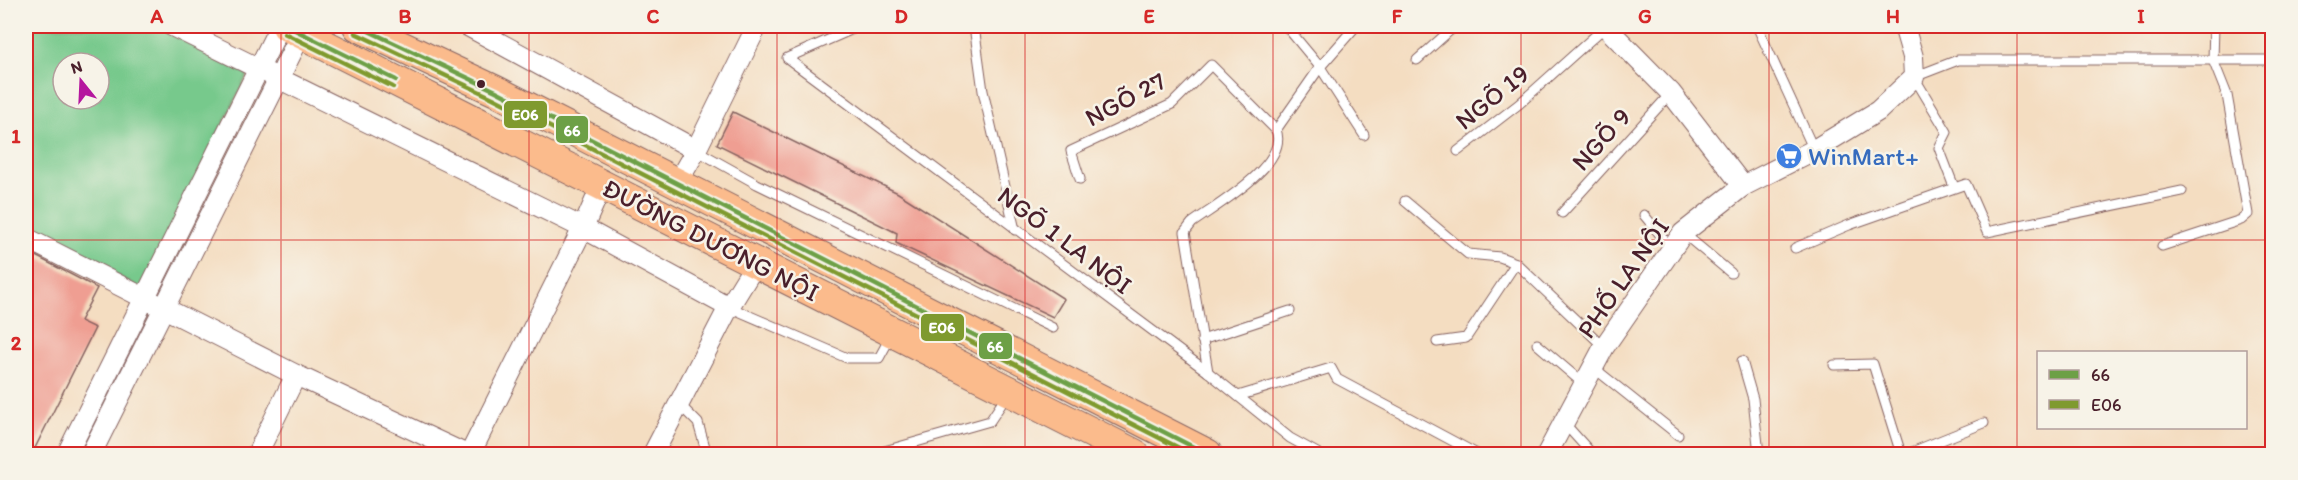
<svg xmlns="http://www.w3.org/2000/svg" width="2298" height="480" font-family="Itim,sans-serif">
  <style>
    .green { fill: #77c98c; stroke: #60745c; stroke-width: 1.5; fill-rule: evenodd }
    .building { fill: #ef9e92 }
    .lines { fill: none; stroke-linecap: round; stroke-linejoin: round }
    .service-casing { stroke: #866260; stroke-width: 11 }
    .minor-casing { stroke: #866260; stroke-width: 22 }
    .primary-casing { stroke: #866260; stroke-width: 32 }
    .service { stroke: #fff; stroke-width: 9 }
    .minor { stroke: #fff; stroke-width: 20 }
    .primary { stroke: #fbbb8c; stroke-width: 30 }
    .bus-1-casing { stroke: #f7f3e8; stroke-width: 9 }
    .bus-2-casing { stroke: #f7f3e8; stroke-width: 9 }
    .bus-1 { stroke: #6da046; stroke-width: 4.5 }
    .bus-2 { stroke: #7f9a2f; stroke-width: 4.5 }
    .grid { fill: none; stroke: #d62828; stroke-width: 1.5; stroke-opacity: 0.55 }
    .bus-dot { fill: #4a1f2b; stroke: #f7f3e8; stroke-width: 2 }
    .labels { text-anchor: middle; stroke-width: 5; stroke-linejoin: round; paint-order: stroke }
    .street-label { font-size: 26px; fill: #4a1f2b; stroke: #f7f3e8 }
    .shop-label { font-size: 26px; fill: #366cbe; stroke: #f7f3e8; text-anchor: start }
    .line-badge { stroke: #f7f3e8; stroke-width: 2 }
    .badge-label { font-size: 16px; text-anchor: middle; font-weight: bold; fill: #fff }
    .neatline { fill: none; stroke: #d62828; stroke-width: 2 }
    .grid-label { font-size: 20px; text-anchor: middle; font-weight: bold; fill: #d62828 }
  </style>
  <rect width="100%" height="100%" fill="#f7f3e8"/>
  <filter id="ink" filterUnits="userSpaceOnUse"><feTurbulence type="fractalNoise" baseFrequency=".0167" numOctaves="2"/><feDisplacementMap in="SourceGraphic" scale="12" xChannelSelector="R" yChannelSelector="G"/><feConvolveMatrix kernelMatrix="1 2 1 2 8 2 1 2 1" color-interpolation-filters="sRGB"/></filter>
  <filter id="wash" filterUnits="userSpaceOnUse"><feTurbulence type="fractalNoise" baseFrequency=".008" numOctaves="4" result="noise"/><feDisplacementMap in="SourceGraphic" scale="24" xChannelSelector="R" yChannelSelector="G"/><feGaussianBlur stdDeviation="1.35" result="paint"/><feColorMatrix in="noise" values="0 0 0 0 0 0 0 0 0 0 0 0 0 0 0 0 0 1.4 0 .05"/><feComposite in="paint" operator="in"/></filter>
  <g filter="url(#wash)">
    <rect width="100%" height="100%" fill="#f4ddc1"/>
    <path class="green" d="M26 26H162L250 70 143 291 26 226ZM63 63H99V99H63Z"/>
    <g id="blocks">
      <g class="building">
        <path d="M733 112 898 193 1064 299 1053 317 896 243 897 233 717 144Z"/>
        <path d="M26 251 97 288 80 321 95 328 32 454H26Z"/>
      </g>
    </g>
  </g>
  <g filter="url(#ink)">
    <use href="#blocks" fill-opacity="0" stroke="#866260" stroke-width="1.5"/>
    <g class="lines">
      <defs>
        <g id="service">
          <path d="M860 26 787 58 1208 372 1290 438 1319 454"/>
          <path d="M974 26 983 91 1015 230"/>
          <path d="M1286 26 1320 67 1364 135"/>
          <path d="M1757 26 1814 150"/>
          <path d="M1417 60 1455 26"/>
          <path d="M696 150 757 184 1053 328"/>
          <path d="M1458 151 1519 104 1606 26"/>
          <path d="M1080 179 1071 151 1172 104 1211 65 1276 130 1320 67 1356 26"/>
          <path d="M1954 187 1939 148 1947 132 1914 77 1958 60H2272"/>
          <path d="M1405 201 1468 254 1500 257 1516 263"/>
          <path d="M1562 213 1671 93"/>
          <path d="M1644 215 1672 249"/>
          <path d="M1683 233 1731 273"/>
          <path d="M2162 246 2241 220 2248 214 2227 95 2213 60 2214 26"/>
          <path d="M1795 248 1849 225 1966 184 1987 232 2182 191"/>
          <path d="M729 307 847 358H879L891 336"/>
          <path d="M1202 340 1290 311"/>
          <path d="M1437 342 1466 338 1516 263 1604 347"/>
          <path d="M1537 344 1585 385"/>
          <path d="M1742 361 1753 399 1759 454"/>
          <path d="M1834 365 1873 364 1901 454"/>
          <path d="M1594 368 1678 435"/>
          <path d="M1208 372 1185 232 1192 223C1215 206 1290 164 1276 130"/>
          <path d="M1238 396 1331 368 1337 379 1477 454"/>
          <path d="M679 404 698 423 707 454"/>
          <path d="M1565 424 1592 454"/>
          <path d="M874 454 990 421 1008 394"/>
          <path d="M1907 454 1984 423"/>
        </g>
        <g id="minor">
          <path d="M172 26 583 228 729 307"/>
          <path d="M468 26 696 150"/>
          <path d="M1605 26 1671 93 1743 186"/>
          <path d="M677 183 696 150 757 26"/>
          <path d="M26 238 296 375 465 454"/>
          <path d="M67 454 280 26"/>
          <path d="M91 454 305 26"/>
          <path d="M257 454 296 375"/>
          <path d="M470 454 583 228 602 185"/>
          <path d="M653 454 729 307 756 263"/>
          <path d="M1547 454 1604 347 1683 233 1743 186 1814 150 1878 111 1914 77 1913 57 1904 26"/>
        </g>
        <g id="primary">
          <path d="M287 26 1134 454"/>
          <path d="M358 26 496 91 1207 454"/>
        </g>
      </defs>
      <use href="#service" class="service-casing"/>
      <use href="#minor" class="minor-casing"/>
      <use href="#primary" class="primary-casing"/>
      <use href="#service" class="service"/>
      <use href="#minor" class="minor"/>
      <use href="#primary" class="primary"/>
      <defs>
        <g id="bus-1">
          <path d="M287 26 396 80"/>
          <path d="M358 26 496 91 1207 454"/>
        </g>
        <g id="bus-2">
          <path d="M284 33 393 87"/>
          <path d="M355 33 493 98 1191 454"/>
        </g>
      </defs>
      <use href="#bus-1" class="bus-1-casing"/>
      <use href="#bus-2" class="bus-2-casing"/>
      <use href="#bus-1" class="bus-1"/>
      <use href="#bus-2" class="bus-2"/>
    </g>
  </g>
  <path class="grid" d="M281 26V454M529 26V454M777 26V454M1025 26V454M1273 26V454M1521 26V454M1769 26V454M2017 26V454M26 240H2272"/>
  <defs>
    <symbol id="supermarket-disc" viewBox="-11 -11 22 22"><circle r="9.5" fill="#3f7fe0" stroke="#f7f3e8"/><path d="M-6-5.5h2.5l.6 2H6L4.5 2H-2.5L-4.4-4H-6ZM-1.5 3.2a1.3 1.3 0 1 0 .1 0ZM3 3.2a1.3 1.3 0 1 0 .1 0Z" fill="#fff"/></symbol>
  </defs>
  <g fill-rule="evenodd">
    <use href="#supermarket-disc" x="1774" y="141" width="30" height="30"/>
  </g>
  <circle class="bus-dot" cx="481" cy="84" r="5"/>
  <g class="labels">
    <g class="street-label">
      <text transform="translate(1492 97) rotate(-39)" y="9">NGÕ 19</text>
      <text transform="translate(1125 99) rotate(-28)" y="9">NGÕ 27</text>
      <text transform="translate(1601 139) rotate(-48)" y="9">NGÕ 9</text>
      <text transform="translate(711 240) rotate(27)" y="9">ĐƯỜNG DƯƠNG NỘI</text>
      <text transform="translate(1065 240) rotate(37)" y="9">NGÕ 1 LA NỘI</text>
      <text transform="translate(1623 278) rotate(-55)" y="9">PHỐ LA NỘI</text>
    </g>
    <g class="shop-label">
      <text x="1808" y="165">WinMart+</text>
    </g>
  </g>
  <g class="line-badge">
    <rect x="503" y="100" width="45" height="29" rx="6" fill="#7f9a2f"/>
    <rect x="555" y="115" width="34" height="29" rx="6" fill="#6da046"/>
    <rect x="920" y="313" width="45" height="29" rx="6" fill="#7f9a2f"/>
    <rect x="978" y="332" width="35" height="28" rx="6" fill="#6da046"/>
  </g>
  <g class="badge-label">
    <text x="525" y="120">E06</text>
    <text x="572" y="136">66</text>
    <text x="942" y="333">E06</text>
    <text x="995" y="352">66</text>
  </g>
  <rect width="2298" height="480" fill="none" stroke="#f7f3e8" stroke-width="66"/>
  <rect x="2037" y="351" width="210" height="78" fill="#f7f3e8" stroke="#b29e9c" stroke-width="1.5"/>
  <rect x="2049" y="370" width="30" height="9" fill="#6da046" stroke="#b29e9c" stroke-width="1.5"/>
  <text x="2091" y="381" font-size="18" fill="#4a1f2b">66</text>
  <rect x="2049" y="400" width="30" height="9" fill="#7f9a2f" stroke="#b29e9c" stroke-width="1.5"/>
  <text x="2091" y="411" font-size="18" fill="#4a1f2b">E06</text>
  <g transform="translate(81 81) rotate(342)"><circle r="28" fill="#f7f3e8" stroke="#b29e9c" stroke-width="1.5"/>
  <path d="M0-4.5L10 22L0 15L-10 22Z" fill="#b5179e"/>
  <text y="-9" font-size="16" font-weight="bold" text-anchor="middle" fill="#4a1f2b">N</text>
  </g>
  <rect x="33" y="33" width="2232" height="414" class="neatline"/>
  <g class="grid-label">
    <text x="157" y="23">A</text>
    <text x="405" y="23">B</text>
    <text x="653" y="23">C</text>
    <text x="901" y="23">D</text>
    <text x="1149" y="23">E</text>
    <text x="1397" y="23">F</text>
    <text x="1645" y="23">G</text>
    <text x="1893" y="23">H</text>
    <text x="2141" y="23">I</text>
    <text x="16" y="143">1</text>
    <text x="16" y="350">2</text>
  </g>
</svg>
